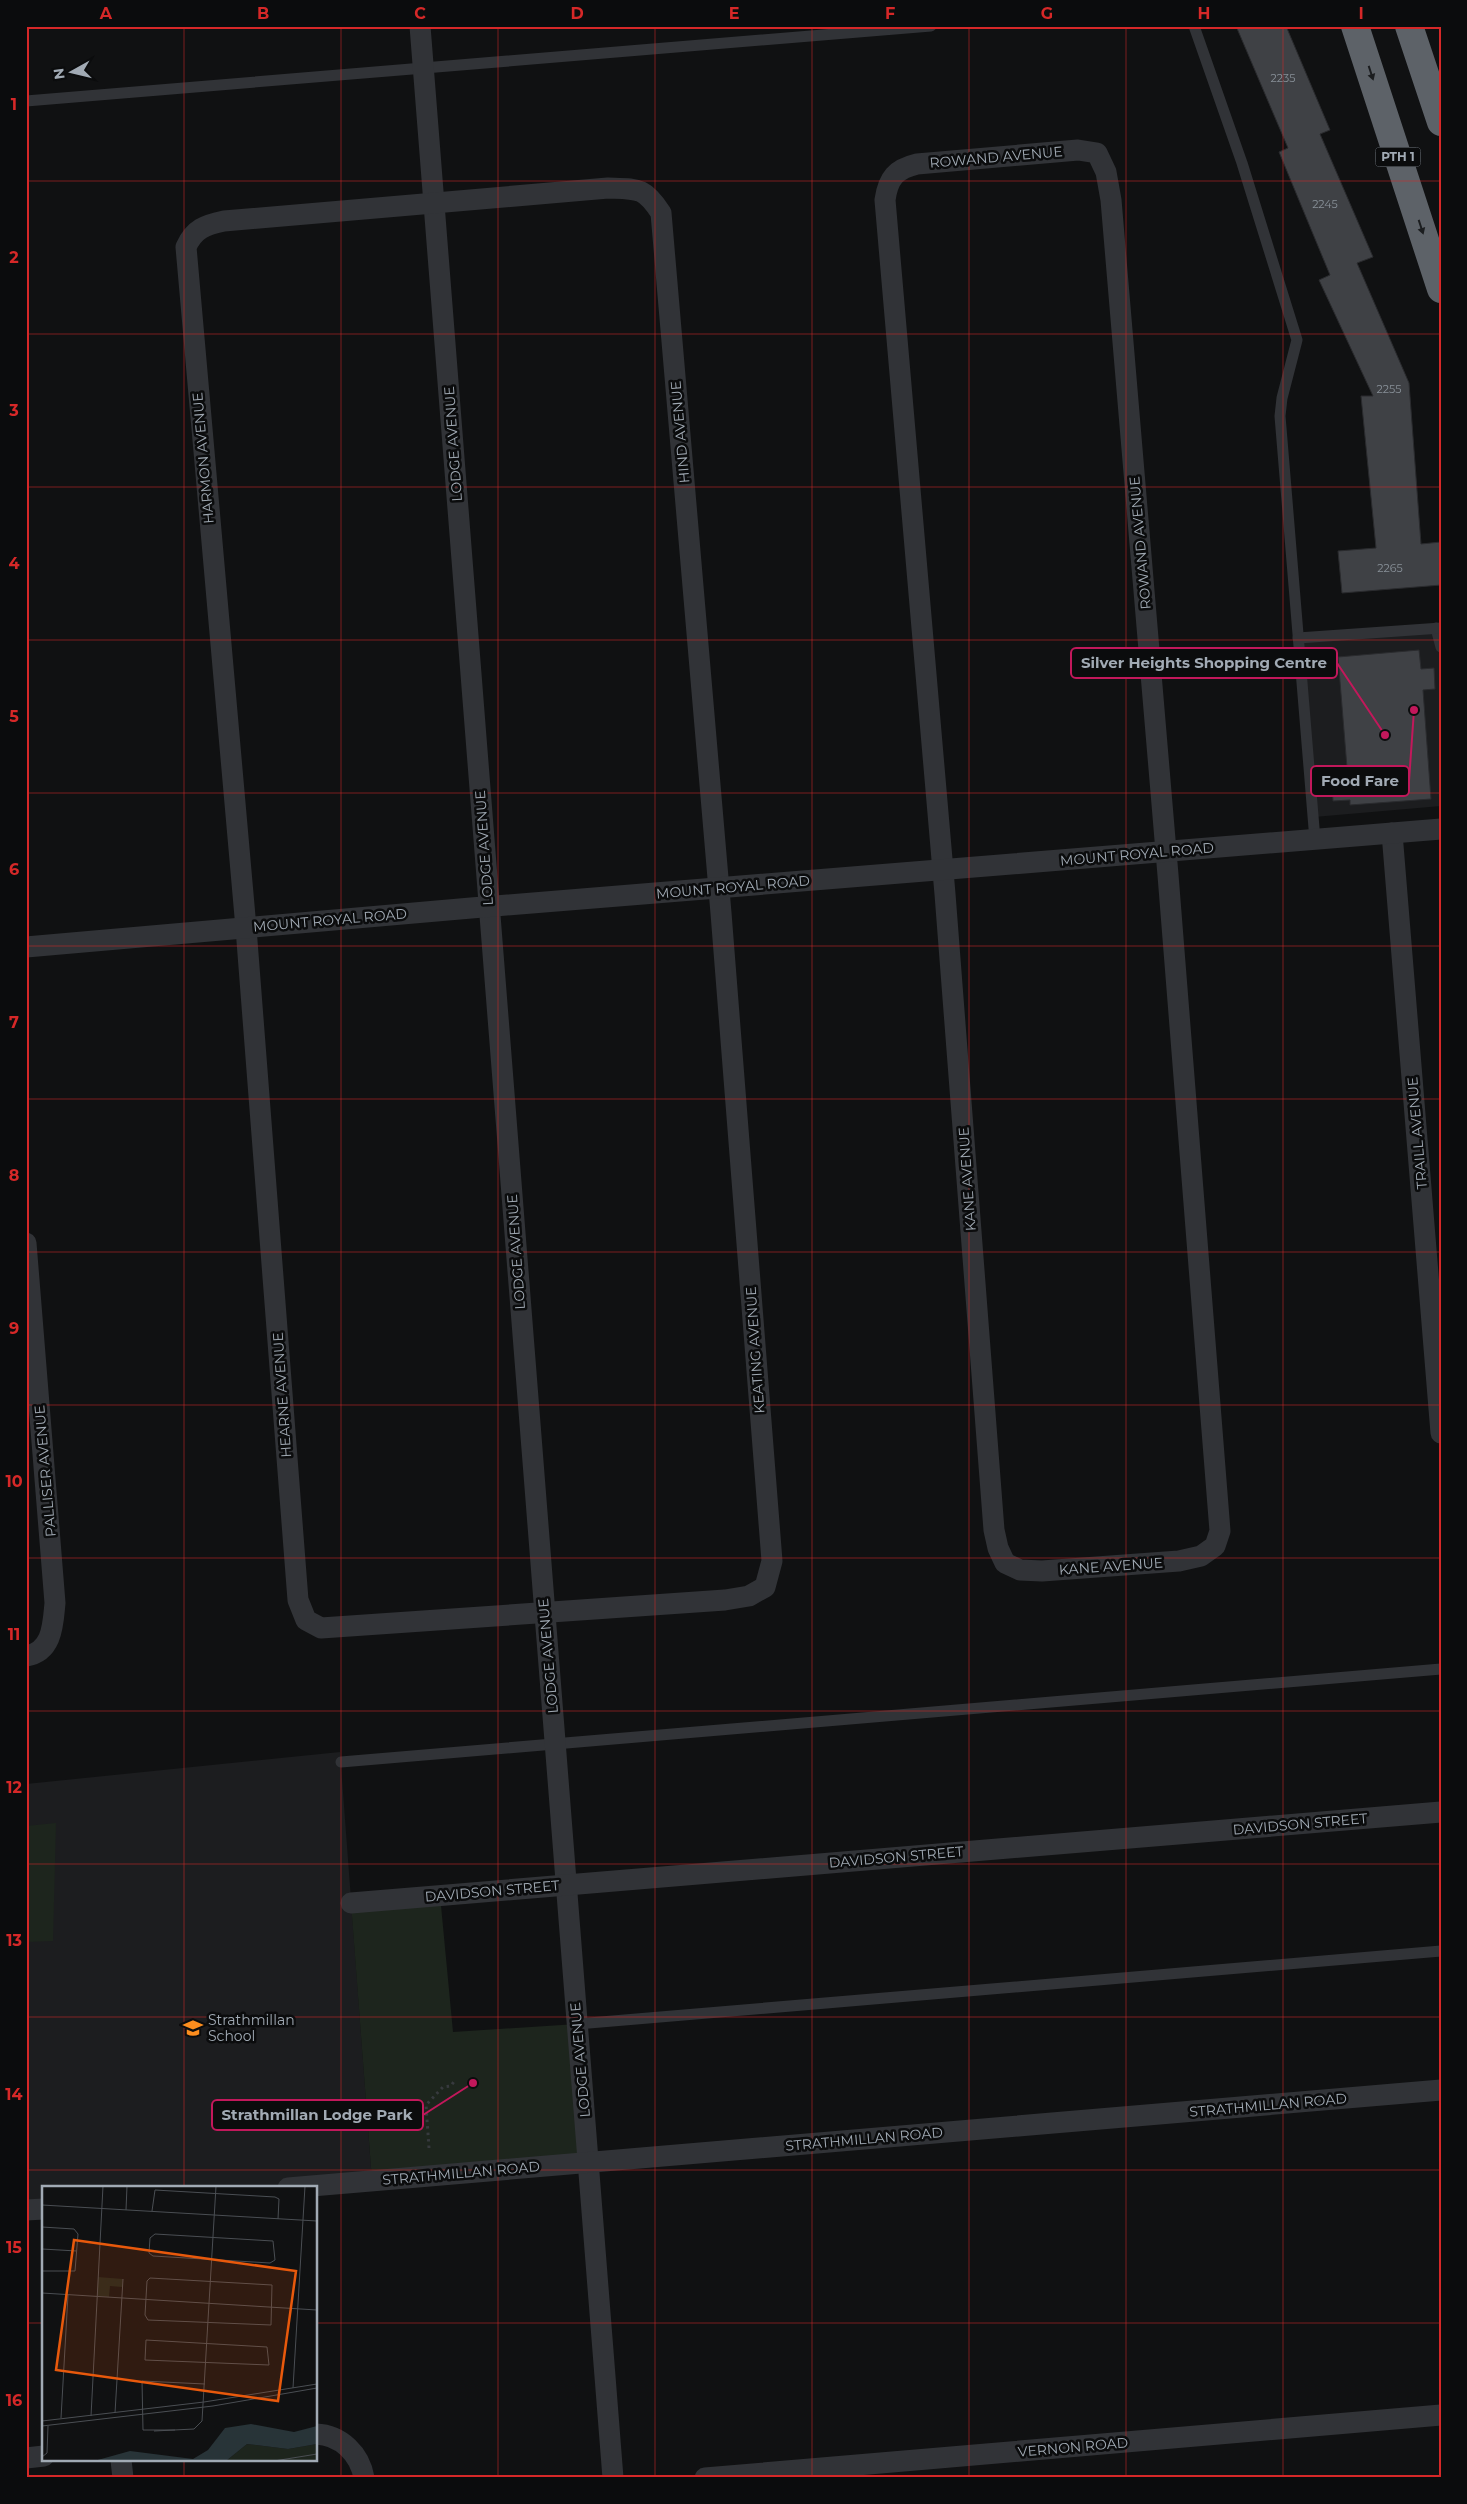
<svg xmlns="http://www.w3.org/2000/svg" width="1467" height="2504" font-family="Montserrat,sans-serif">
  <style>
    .built { fill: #1c1d1f }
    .green { fill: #1d251d }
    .building { fill: #3f4145; stroke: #2a2b2e }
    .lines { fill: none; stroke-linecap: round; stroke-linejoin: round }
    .path { stroke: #373a3e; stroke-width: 3; stroke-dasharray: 2.5 4; stroke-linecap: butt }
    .lane { stroke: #313337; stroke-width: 11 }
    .street { stroke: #313337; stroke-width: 21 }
    .highway { stroke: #5d6268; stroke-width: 28 }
    .oneway { fill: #1b1d1f }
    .grid { fill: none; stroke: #d62828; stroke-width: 1; stroke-opacity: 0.55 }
    .labels { text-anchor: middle; stroke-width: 5; stroke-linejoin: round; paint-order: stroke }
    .number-label { font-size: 11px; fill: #889098 }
    .shield { fill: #0b0c0d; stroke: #747b82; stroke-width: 1 }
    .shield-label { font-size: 12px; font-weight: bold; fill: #a1aab4 }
    .street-label { font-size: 14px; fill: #a1aab4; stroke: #0b0c0d }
    .poi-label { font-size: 14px; fill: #a1aab4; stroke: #0b0c0d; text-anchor: start }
    .inset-road { fill: none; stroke: #4a4e53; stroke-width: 1 }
    .view { fill: #e8590c; fill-opacity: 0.15; stroke: #e8590c; stroke-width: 2.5 }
    .inset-edge { fill: none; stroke: #a1aab4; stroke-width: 2.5 }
    .leader { fill: none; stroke: #c2185b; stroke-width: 2 }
    .callout-dot { fill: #c2185b; stroke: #0b0c0d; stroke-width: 2 }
    .callout { fill: #0b0c0d; stroke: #c2185b; stroke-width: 2 }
    .callout-label { font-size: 15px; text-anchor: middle; font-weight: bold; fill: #a1aab4 }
    .neatline { fill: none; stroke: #d62828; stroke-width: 2 }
    .grid-label { font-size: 16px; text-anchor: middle; font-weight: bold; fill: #d62828 }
  </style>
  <rect width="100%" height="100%" fill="#101112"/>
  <g class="built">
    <path d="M1441 628V806L1314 817 1299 638Z"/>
    <path d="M340 1752 372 2181 288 2188H44V2209L26 2210V1784Z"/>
  </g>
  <g class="green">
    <path d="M56 1823 53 1941 26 1942V1826Z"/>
    <path d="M440 1895 453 2032 577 2024 588 2162 372 2181 351 1903Z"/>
  </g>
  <g class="building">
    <path d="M1236 26H1286L1330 130 1320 134 1373 257 1357 263 1409 383 1421 544 1441 542V585L1342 593 1338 551 1376 548 1361 396H1373L1319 280 1330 275 1279 152 1288 148Z"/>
    <path d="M1419 650 1421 669 1434 668 1435 689 1423 690 1431 799 1350 805V800L1333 801 1332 782 1348 780 1338 657Z"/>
  </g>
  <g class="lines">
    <path class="path" d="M429 2148 426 2105 443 2087 451 2086 455 2080"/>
    <g class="lane">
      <path d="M1194 26 1242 163 1297 340 1282 398 1280 416 1315 840"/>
      <path d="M26 101 931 26"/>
      <path d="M1436 628 1441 647"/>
      <path d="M1298 638 1441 628"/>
      <path d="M341 1762 1441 1669"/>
      <path d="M577 2024 1441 1951"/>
    </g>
    <g class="street">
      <path d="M420 26 613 2478"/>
      <path d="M1078 150 1097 153 1106 172 1111 200 1168 875 1220 1531 1215 1546 1201 1556 1179 1561 1042 1571 1020 1570 1005 1563 998 1548 994 1530 945 894 885 200C888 178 896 169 917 164Z"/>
      <path d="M608 188C638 189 644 187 661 213L721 913 772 1561 765 1587 749 1596 725 1600 321 1628 306 1620 298 1600 246 928 186 247C194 229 205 225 224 221Z"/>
      <path d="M1392 833 1441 1433"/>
      <path d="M26 947 471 908 1441 829"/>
      <path d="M26 1243 55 1603C53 1623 53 1652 26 1656"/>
      <path d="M351 1903 1441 1812"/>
      <path d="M288 2188 1441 2090"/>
      <path d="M26 2210 44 2209"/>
      <path d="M316 2434C341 2435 360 2454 364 2478"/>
      <path d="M26 2458 44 2456"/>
      <path d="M121 2460 123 2478"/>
      <path d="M705 2478 1441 2415"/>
    </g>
    <g class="highway">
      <path d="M1355 26 1441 289"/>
      <path d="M1409 26 1441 122"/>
    </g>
  </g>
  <defs><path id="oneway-solid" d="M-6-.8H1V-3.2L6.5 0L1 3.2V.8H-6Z" transform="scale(1.25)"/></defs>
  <g class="oneway">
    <use href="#oneway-solid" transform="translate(1371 73) rotate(72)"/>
    <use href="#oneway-solid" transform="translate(1421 227) rotate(72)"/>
  </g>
  <path class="grid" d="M184 26V2188M341 26V2478M498 26V2478M655 26V2478M812 26V2478M969 26V2478M1126 26V2478M1283 26V2478M26 181H1441M26 334H1441M26 487H1441M26 640H1441M26 793H1441M26 946H1441M26 1099H1441M26 1252H1441M26 1405H1441M26 1558H1441M26 1711H1441M26 1864H1441M26 2017H1441M26 2170H1441M26 2323H44M316 2323H1441M184 2460V2478"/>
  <defs>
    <symbol id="school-bare" viewBox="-9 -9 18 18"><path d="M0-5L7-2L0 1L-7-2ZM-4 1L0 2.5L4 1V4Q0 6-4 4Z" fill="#fc8d1e" stroke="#0b0c0d" stroke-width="2.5" paint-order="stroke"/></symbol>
  </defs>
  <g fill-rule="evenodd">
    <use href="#school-bare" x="179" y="2014" width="28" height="28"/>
  </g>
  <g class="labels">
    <g class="number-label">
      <text x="1283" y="82">2235</text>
      <text x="1325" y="208">2245</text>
      <text x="1389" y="393">2255</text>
      <text x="1390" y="572">2265</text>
    </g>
    <rect class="shield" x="1375.5" y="147.5" width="45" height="19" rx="4"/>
    <g class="shield-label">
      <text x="1398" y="161">PTH 1</text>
    </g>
    <g class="street-label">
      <text transform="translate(996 157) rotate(-5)" y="5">ROWAND AVENUE</text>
      <text transform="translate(680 432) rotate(-95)" y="5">HIND AVENUE</text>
      <text transform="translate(453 444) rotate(-94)" y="5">LODGE AVENUE</text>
      <text transform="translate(203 458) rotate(-95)" y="5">HARMON AVENUE</text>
      <text transform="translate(1140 543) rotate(-95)" y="5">ROWAND AVENUE</text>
      <text transform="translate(484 848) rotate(-94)" y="5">LODGE AVENUE</text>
      <text transform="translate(1137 854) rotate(-5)" y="5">MOUNT ROYAL ROAD</text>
      <text transform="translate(733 887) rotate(-5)" y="5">MOUNT ROYAL ROAD</text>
      <text transform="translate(330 920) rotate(-5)" y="5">MOUNT ROYAL ROAD</text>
      <text transform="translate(1417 1133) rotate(-95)" y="5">TRAILL AVENUE</text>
      <text transform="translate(967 1179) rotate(-94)" y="5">KANE AVENUE</text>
      <text transform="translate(516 1252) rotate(-94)" y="5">LODGE AVENUE</text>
      <text transform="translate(755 1350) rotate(-94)" y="5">KEATING AVENUE</text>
      <text transform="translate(282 1395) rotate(-94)" y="5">HEARNE AVENUE</text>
      <text transform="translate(45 1471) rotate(-95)" y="5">PALLISER AVENUE</text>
      <text transform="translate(1111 1566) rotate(-4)" y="5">KANE AVENUE</text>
      <text transform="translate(548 1656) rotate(-95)" y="5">LODGE AVENUE</text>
      <text transform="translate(1300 1824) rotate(-5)" y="5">DAVIDSON STREET</text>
      <text transform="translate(896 1857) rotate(-5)" y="5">DAVIDSON STREET</text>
      <text transform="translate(492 1891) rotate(-5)" y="5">DAVIDSON STREET</text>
      <text transform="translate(580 2060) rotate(-95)" y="5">LODGE AVENUE</text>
      <text transform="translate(1268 2105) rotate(-5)" y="5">STRATHMILLAN ROAD</text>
      <text transform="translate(864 2139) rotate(-5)" y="5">STRATHMILLAN ROAD</text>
      <text transform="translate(461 2173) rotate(-5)" y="5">STRATHMILLAN ROAD</text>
      <text transform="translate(1073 2447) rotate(-5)" y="5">VERNON ROAD</text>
    </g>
    <g class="poi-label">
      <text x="208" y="2025">Strathmillan<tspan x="208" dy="16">School</tspan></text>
    </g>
  </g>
  <g transform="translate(42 2186)">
    <rect width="275" height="275" fill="#101112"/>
    <path d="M56 91 81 93 80 101 68 100 67 111 55 110ZM205 258 246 263 275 258V275H184Z" fill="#1d251d"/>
    <path d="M209 238 252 246 275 240V258L246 263 205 258 184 275H52L88 265 151 273 166 264 183 242Z" fill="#283438"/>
    <path class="inset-road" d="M0 19 275 35M84 24 85 0M110 25 113 4 233 11 237 13 236 33M0 41 32 43 36 48 33 85H0M113 48 231 55 233 74 228 77 111 70 107 67 108 52ZM0 63 35 65M108 92 230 99 229 139 106 134 103 129 105 95ZM0 107 275 124M104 154 225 161 227 179 103 174ZM251 202 263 0M73 227 81 93M49 230 61 0M19 232 26 109M0 235 162 216 275 198M0 240 171 220 275 202M133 244H101L100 195 163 198M112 245 152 243 160 235 174 0M0 271 5 267 6 240M232 275 275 268"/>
    <path class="view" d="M32 54 254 85 236 215 14 184Z"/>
    <rect width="275" height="275" class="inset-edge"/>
  </g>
  <path class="leader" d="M1385 735L1337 663M1414 710L1409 781M473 2083L423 2115"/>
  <g class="callout-dot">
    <circle cx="1385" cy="735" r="5"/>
    <circle cx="1414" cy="710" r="5"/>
    <circle cx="473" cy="2083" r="5"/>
  </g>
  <g class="callout">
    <rect x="1071" y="648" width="266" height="30" rx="5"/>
    <rect x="1311" y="766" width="98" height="30" rx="5"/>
    <rect x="212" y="2100" width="211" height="30" rx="5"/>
  </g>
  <g class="callout-label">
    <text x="1204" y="668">Silver Heights Shopping Centre</text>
    <text x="1360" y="786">Food Fare</text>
    <text x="317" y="2120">Strathmillan Lodge Park</text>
  </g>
  <rect width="1467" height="2504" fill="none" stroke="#0b0c0d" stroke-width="55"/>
  <g transform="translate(72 72) rotate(262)" stroke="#0b0c0d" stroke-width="4" paint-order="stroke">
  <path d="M0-4L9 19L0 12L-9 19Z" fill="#a1aab4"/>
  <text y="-8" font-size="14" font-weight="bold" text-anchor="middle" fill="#a1aab4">N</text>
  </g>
  <rect x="28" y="28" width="1412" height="2448" class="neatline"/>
  <g class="grid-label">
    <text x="106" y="19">A</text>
    <text x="263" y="19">B</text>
    <text x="420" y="19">C</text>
    <text x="577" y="19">D</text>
    <text x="734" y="19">E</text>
    <text x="890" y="19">F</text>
    <text x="1047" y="19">G</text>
    <text x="1204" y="19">H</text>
    <text x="1361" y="19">I</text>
    <text x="14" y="110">1</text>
    <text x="14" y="263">2</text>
    <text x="14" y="416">3</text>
    <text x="14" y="569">4</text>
    <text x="14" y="722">5</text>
    <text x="14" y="875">6</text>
    <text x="14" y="1028">7</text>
    <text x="14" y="1181">8</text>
    <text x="14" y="1334">9</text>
    <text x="14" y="1487">10</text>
    <text x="14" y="1640">11</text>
    <text x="14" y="1793">12</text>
    <text x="14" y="1946">13</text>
    <text x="14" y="2100">14</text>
    <text x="14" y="2253">15</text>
    <text x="14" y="2406">16</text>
  </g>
</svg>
